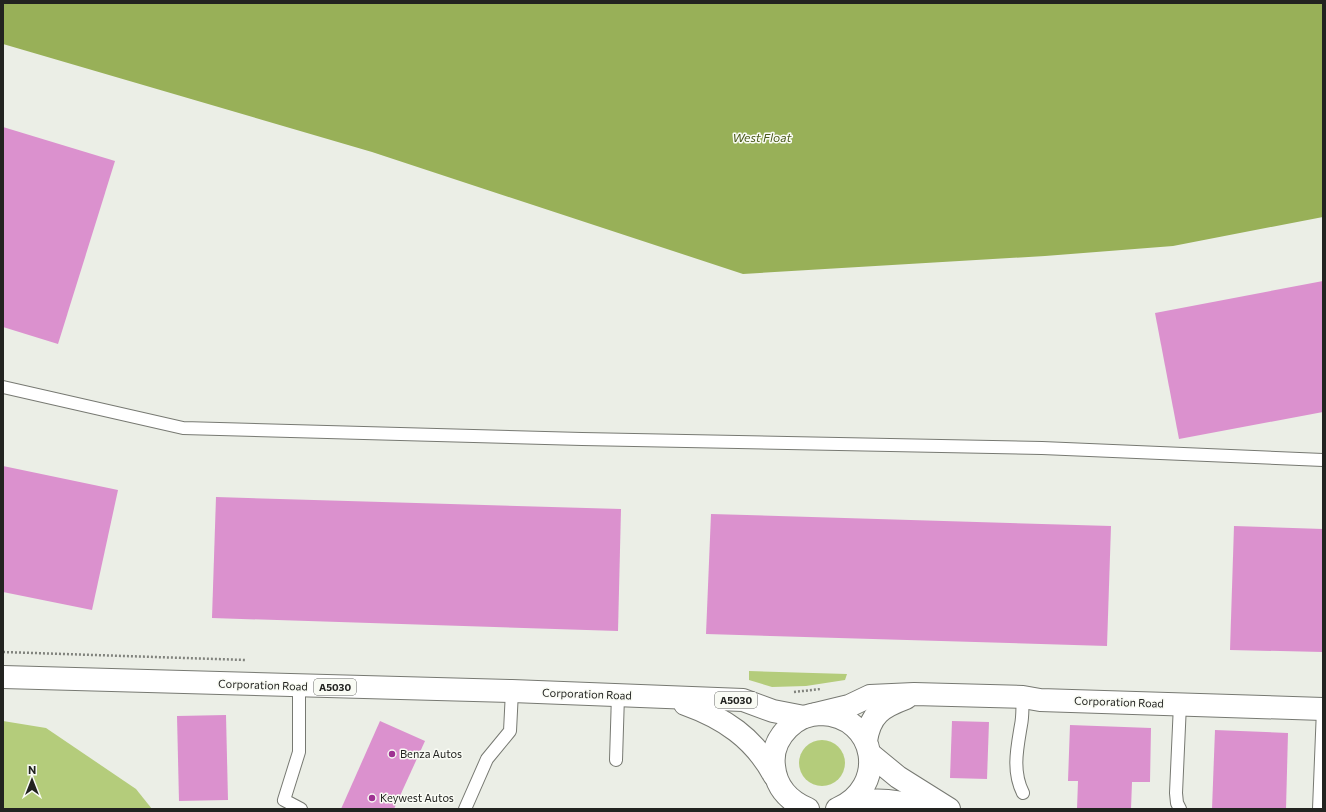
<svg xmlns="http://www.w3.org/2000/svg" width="1326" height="812" font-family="Commissioner,sans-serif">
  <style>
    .green { fill: #b4cc7b }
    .water { fill: #98b058 }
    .building { fill: #db91ce }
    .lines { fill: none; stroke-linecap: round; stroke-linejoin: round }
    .lane-casing { stroke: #777972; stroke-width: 14 }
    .secondary-casing { stroke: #777972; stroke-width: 24 }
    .primary-casing { stroke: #777972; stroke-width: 24 }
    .path { stroke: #81837d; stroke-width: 2.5; stroke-dasharray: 2 2; stroke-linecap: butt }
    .lane { stroke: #fff; stroke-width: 12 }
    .secondary { stroke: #fff; stroke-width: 22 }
    .primary { stroke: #fff; stroke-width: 22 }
    .poi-dot { fill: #9f3292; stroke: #f9fbf4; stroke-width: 1.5 }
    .labels { text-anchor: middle; stroke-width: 3; stroke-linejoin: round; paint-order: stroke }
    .shield { fill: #f9fbf4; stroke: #626460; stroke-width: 1 }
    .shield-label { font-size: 10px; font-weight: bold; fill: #222320 }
    .street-label { font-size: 11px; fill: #222320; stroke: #f9fbf4 }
    .poi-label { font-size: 11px; fill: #222320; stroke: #f9fbf4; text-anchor: start }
    .water-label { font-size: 12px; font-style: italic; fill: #4a5a1a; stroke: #f9fbf4 }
  </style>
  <rect width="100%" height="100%" fill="#ebeee6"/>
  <g class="green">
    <path d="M749 671 847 674 845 680 806 686 772 687 749 680Z"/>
    <path d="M3 721 46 728 136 789 152 809H3Z"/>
    <circle cx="822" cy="763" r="23"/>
  </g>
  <path class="water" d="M3 3H1323V217L1173 246 1045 256 743 274 372 152 3 44Z"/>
  <g class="building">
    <path d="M3 127 115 161 58 344 3 327Z"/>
    <path d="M1323 281V412L1179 439 1155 313Z"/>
    <path d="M3 466 118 490 92 610 3 592Z"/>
    <path d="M216 497 621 509 618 631 212 618Z"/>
    <path d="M711 514 1111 526 1107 646 706 634Z"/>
    <path d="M1234 526 1323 529V652L1230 650Z"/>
    <path d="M226 715 228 800 179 801 177 716Z"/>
    <path d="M380 721 425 741 394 809H341Z"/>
    <path d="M952 721 989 722 987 779 950 778Z"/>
    <path d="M1070 725 1151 728 1150 782H1132L1131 809H1077L1078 781H1068Z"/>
    <path d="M1215 730 1288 733 1286 809H1212Z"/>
  </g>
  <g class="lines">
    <defs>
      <g id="lane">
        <path d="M3 387 183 428 582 439 1042 448 1323 460"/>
        <path d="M299 686V752L284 800 301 809"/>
        <path d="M1023 697C1022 706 1023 716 1021 725 1017 749 1012 771 1023 793"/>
        <path d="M616 760 618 695"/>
        <path d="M465 809 487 759 510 731 512 691"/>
        <path d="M1180 809 1177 803 1176 793 1180 704"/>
        <path d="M1319 809 1323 709"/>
      </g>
      <g id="secondary">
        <path d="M816 714 849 706 870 696 914 694 1023 697 1040 700 1323 709"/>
        <path d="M866 741C870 714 882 707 906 698"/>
      </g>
      <g id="primary">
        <path d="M3 677 512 691 743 700 773 711 804 717"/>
        <path d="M685 704C724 718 754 738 774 775"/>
        <path d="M870 754 898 777 949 809"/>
        <path d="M846 805C876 796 901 802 932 809"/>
        <path d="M808 809C789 801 776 788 774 766 772 751 778 738 788 728 797 719 809 714 821 714 878 716 888 788 837 809"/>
      </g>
    </defs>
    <use href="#lane" class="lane-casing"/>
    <use href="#secondary" class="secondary-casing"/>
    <use href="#primary" class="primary-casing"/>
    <g class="path">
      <path d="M3 652 246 660"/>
      <path d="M794 692 821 689"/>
    </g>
    <use href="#lane" class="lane"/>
    <use href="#secondary" class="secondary"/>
    <use href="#primary" class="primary"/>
  </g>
  <g class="poi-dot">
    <circle cx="392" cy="754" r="4"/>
    <circle cx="372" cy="798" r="4"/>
  </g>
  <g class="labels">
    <g class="shield">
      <rect x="314" y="679" width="42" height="16" rx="3"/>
      <rect x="715" y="692" width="42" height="16" rx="3"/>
    </g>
    <g class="shield-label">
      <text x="335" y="691">A5030</text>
      <text x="736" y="704">A5030</text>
    </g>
    <g class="street-label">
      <text transform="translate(263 685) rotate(2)" y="4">Corporation Road</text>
      <text transform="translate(587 694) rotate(2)" y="4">Corporation Road</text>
      <text transform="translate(1119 702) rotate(2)" y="4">Corporation Road</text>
    </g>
    <g class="poi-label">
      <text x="400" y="758">Benza Autos</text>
      <text x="380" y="802">Keywest Autos</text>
    </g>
    <g class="water-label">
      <text x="762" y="142">West Float</text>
    </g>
  </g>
  <rect width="1326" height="812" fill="none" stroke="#222320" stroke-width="8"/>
  <g transform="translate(32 780)" stroke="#f9fbf4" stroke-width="3" paint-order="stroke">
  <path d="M0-3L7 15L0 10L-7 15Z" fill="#222320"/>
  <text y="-6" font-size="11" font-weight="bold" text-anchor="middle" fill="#222320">N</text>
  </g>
</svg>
